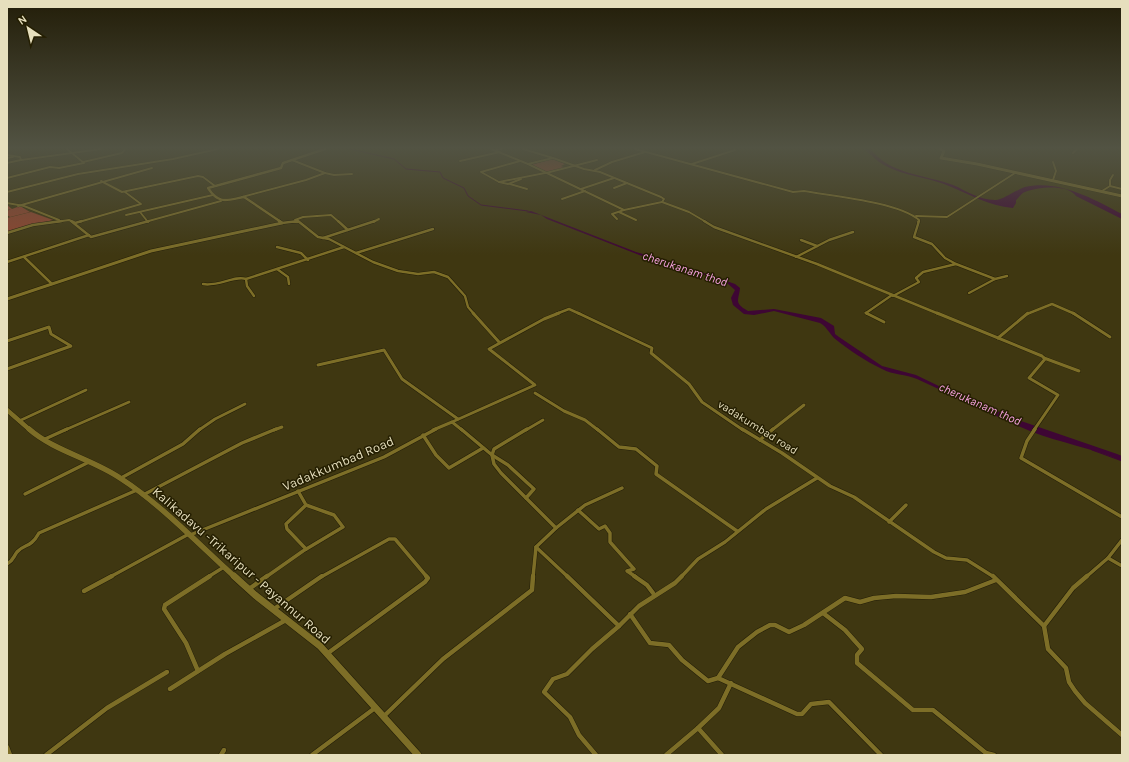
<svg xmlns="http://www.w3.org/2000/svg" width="1129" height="762" font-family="Karla,sans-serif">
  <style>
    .green { fill: #92452f }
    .water { fill: #3e0634 }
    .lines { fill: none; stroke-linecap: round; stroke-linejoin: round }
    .stream { stroke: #3e0634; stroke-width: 1 }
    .minor-far4-casing { stroke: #231e08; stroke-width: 2.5 }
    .minor-far3-casing { stroke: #231e08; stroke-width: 3.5 }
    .minor-far2-casing { stroke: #231e08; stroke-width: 4 }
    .minor-far1-casing { stroke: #231e08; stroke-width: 4.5 }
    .minor-casing { stroke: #231e08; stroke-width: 5.5 }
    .tertiary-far1-casing { stroke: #231e08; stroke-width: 3 }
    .tertiary-casing { stroke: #231e08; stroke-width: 4 }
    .secondary-far3-casing { stroke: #231e08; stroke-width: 3.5 }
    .secondary-far2-casing { stroke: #231e08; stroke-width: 5.5 }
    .secondary-far1-casing { stroke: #231e08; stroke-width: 6 }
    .secondary-casing { stroke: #231e08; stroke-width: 8 }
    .minor-far4 { stroke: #7d6e27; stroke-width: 2 }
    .minor-far3 { stroke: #7d6e27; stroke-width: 2.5 }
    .minor-far2 { stroke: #7d6e27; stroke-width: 3 }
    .minor-far1 { stroke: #7d6e27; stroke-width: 3.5 }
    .minor { stroke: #7d6e27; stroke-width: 4.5 }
    .tertiary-far1 { stroke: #7d6e27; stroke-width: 2.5 }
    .tertiary { stroke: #7d6e27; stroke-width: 3 }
    .secondary-far3 { stroke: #7d6e27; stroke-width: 3 }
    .secondary-far2 { stroke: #7d6e27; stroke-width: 4.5 }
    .secondary-far1 { stroke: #7d6e27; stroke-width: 5.5 }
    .secondary { stroke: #7d6e27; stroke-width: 7 }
    .labels { text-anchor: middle; stroke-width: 3; stroke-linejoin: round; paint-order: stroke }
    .street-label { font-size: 11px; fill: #e6dfbd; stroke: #241e01 }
    .water-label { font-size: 12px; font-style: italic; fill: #f5a1de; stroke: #241e01 }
    .near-street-label { font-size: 13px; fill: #e6dfbd; stroke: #241e01 }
  </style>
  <rect width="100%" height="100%" fill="#3f3711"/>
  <g class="green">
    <path d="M552 159 565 164 561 166 566 168 547 172 531 165Z"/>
    <path d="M7 205 12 209 20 206 30 212 10 217 7 215V211L11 209 7 210Z"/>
    <path d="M31 212 53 220 7 232V218Z"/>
  </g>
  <g class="water">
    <path d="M864 149H871C888 174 926 175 953 185 967 191 979 200 995 200 1001 201 1016 190 1025 187 1058 179 1094 199 1122 214V219L1076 196C1067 184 1038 187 1025 192 1021 193 1019 198 1016 200V203L1013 208C989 206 967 193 944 184 926 177 906 176 888 167 878 163 872 155 864 149Z"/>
    <path d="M531 211 636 252 681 265 735 284 740 288C739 300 733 303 748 311L774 309 821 318 834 326 835 334 839 337 882 366 916 375 945 389 1021 421 1117 454 1122 456V461C1093 448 1060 443 1030 431 992 415 955 396 917 379 906 374 893 375 882 369 865 361 849 350 834 338 829 333 827 327 820 323L774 311 754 315 744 314 733 305 731 298 735 290 727 283 671 263 647 258 547 219 541 215 526 212Z"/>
  </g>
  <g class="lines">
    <g class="stream">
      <path d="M350 149 394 159 406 169 440 172 443 178 464 188 468 196 481 205 528 211"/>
      <path d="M665 261 677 264"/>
      <path d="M1092 450 1122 461"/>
    </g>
    <defs>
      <g id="minor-far4">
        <path d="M491 149 528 164 553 158 584 169 600 172 661 197 664 199 662 202 689 212 706 222"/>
        <path d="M523 149 553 158"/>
        <path d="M635 149 793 192 804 191C832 196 899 202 919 220L918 222"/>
        <path d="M1120 149H1122"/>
        <path d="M495 150 502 149"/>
        <path d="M1073 153 1077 149"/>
        <path d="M7 155 20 157 21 160 7 163"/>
        <path d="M7 158 13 157"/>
        <path d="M21 160 101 149"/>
        <path d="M460 161 500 152"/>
        <path d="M520 161 481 172 499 182 545 173"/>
        <path d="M83 162 122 153 125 149"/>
        <path d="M1053 162 1056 171 1053 180"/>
        <path d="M528 164 624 210 662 202"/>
        <path d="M692 164 735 150"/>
        <path d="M595 170 612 162 645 152"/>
        <path d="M325 173 334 175 352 174"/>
        <path d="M546 173 597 160"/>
        <path d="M7 178 50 167 59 168 84 163 67 149"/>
        <path d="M101 181 122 192 198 176 203 177 215 186"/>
        <path d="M499 182 508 184 521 179"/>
        <path d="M510 184 527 189"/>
        <path d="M1110 186V180L1113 175"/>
        <path d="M614 188 627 183"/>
        <path d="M581 189 614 178"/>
        <path d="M1102 191 1110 186 1122 189"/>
        <path d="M7 192 78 174 173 159 218 149"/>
        <path d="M242 197 306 180 325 173 292 160"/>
        <path d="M562 199 585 191"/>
        <path d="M7 203 24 206 59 220"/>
        <path d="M18 206 152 168"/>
        <path d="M140 212 148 222"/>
        <path d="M619 212 636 220"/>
        <path d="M126 215 213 195"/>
        <path d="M916 216 947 217 1015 173"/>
        <path d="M617 219 612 214 624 210"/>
        <path d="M295 220 303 217 331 215 339 222"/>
        <path d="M55 222 69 220 74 222"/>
        <path d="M79 222 141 204 125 192"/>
        <path d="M145 222 221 201"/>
        <path d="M290 222H299"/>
        <path d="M373 222 379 219"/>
      </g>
      <g id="minor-far3">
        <path d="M71 221 91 237 149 221"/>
        <path d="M338 221 348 230"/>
        <path d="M704 221 714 227 817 264 939 314"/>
        <path d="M75 223 82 221"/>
        <path d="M282 223 298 221 318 237 329 239 373 262 398 271 418 274 434 272 448 277 465 296 468 307 474 314"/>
        <path d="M7 233 33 225 62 221"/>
        <path d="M323 238 375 221"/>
        <path d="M801 240 817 246"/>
        <path d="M277 247 301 253 308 260"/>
        <path d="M356 253 433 229"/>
        <path d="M24 257 52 284"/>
        <path d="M796 257 829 240 853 232"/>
        <path d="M7 262 89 235"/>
        <path d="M956 264 995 279 1007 276"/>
        <path d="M277 269 288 277 289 284"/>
        <path d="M203 284C218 287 235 275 246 279"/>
        <path d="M969 293 995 279"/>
        <path d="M254 296 247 286 246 279 344 247"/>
        <path d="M893 296 919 282 916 278 923 272 956 264 945 258 932 244 914 237 919 221"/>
        <path d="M556 314 569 309 580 314"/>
        <path d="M868 314 866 313 892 295"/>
        <path d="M1027 314 1052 304 1075 314"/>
      </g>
      <g id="minor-far2">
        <path d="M473 313 499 342"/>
        <path d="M578 313 652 348 651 353 689 384 702 402 743 430"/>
        <path d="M866 313 884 322"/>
        <path d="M937 313 1042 356 1045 359 1029 378 1058 395 1034 430"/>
        <path d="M1073 313 1110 337"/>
        <path d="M998 338 1028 313"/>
        <path d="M7 341 49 327 51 334 71 346 7 369"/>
        <path d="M1044 358 1079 371"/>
        <path d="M318 365 384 350 402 379 458 419"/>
        <path d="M535 393 564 411 585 420 598 430"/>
        <path d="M19 421 86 390"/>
        <path d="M452 422 535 385 489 349 544 319 559 313"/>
        <path d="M65 430 129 402"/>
        <path d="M199 430 215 419 245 404"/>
        <path d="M274 430 282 427"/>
        <path d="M433 430 452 422 462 430"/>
        <path d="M526 430 543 420"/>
        <path d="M772 430 804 405"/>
      </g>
      <g id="minor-far1">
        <path d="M461 429 492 455 494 464 501 473 556 528 536 547 568 577"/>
        <path d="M597 429 619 447 636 449 657 466 656 474 737 531"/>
        <path d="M742 429 782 453 830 486 854 497 934 552 946 558 967 560 994 577"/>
        <path d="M1035 429 1027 441 1021 458 1122 517"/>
        <path d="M423 435 436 455 449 468 483 448"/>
        <path d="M45 439 67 429"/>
        <path d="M760 440 773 429"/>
        <path d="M121 478 183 444 200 429"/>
        <path d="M298 491 306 505 286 524 287 529 306 549"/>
        <path d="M25 494 89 462"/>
        <path d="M143 495 242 443 276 429"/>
        <path d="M526 498 534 489 508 465 492 455 494 449 527 429"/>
        <path d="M578 510 599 529 605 526 610 533V542L634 569 627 571 636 577"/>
        <path d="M889 522 906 505"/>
        <path d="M556 528 585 505 622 488"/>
        <path d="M190 535 384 457 436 429"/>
        <path d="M1108 558 1122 566"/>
        <path d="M7 564C14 560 13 557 17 552 25 543 30 549 39 533L137 490"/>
        <path d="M110 577 187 535"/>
        <path d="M208 577 224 567"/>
        <path d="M266 577 303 551 343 527 334 515 306 505"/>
        <path d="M321 577 389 539H395L427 577"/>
        <path d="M533 577 536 547"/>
        <path d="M681 577 698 559 725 542 766 509 817 478"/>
        <path d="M1086 577 1108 558 1122 540"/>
      </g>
      <g id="minor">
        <path d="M567 576 619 626 592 649 567 674 553 679 544 692 570 717 579 735 596 755"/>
        <path d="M634 576 647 585 653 593"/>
        <path d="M993 576 1044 626 1073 588 1087 576"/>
        <path d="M249 589 267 576"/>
        <path d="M84 591 112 576"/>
        <path d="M274 609 322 576"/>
        <path d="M823 613 845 630 862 649 857 655V663L913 710H933L986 753 994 755"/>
        <path d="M630 614 650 643 669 645 682 660 708 681 718 678"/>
        <path d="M619 626 639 606 675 583 682 576"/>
        <path d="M1044 626 1048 649 1066 668 1069 682 1075 691 1085 703 1122 735"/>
        <path d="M328 653 425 582 428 578 426 576"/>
        <path d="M198 671 186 643 164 609 165 605 210 576"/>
        <path d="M170 689 225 654 286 620"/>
        <path d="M383 717 443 659 532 590 533 576"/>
        <path d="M698 728 719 708 731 683"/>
        <path d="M7 747 10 755"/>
        <path d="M46 755 107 708 167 672"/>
        <path d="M221 755 224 750"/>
        <path d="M312 755 375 708"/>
        <path d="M666 755 698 728 722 755"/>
        <path d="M881 755 829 702 811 704 802 714H797L718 678 738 647 757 632 770 625H775L789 632 804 625 845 598 860 602 874 598 896 596 931 597 965 592 996 580"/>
      </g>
      <path id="tertiary-far1" d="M281 222 244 197C227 200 219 205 208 188L281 168 283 163 325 149"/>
      <path id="tertiary" d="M7 299 151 251 282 223 279 221"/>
      <path id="secondary-far3" d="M940 149 944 151 941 158 977 164 1122 196"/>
      <path id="secondary-far2" d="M7 410 30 430"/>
      <path id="secondary-far1" d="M29 429C54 451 92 459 120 478 162 505 198 544 235 577"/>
      <path id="secondary" d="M234 576 255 595 320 646 418 755"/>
    </defs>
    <use href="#minor-far4" class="minor-far4-casing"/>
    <use href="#minor-far3" class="minor-far3-casing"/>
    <use href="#minor-far2" class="minor-far2-casing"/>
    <use href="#minor-far1" class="minor-far1-casing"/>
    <use href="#minor" class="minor-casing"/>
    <use href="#tertiary-far1" class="tertiary-far1-casing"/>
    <use href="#tertiary" class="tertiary-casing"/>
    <use href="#secondary-far3" class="secondary-far3-casing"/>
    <use href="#secondary-far2" class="secondary-far2-casing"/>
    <use href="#secondary-far1" class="secondary-far1-casing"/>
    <use href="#secondary" class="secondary-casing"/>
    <use href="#minor-far4" class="minor-far4"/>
    <use href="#minor-far3" class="minor-far3"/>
    <use href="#minor-far2" class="minor-far2"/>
    <use href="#minor-far1" class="minor-far1"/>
    <use href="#minor" class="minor"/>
    <use href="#tertiary-far1" class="tertiary-far1"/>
    <use href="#tertiary" class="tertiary"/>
    <use href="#secondary-far3" class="secondary-far3"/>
    <use href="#secondary-far2" class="secondary-far2"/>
    <use href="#secondary-far1" class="secondary-far1"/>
    <use href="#secondary" class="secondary"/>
  </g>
  <linearGradient id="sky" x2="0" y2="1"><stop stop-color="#231e09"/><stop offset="0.58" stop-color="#525343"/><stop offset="1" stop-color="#525343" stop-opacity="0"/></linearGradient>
  <rect width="1129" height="255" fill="url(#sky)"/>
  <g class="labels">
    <g class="street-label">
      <text transform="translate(758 427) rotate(32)" y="4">vadakumbad road</text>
    </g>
    <g class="water-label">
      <text transform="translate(685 269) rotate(18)" y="4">cherukanam thod</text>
      <text transform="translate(980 404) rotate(24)" y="4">cherukanam thod</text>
    </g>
    <g class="near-street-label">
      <text transform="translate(338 463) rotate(-23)" y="5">Vadakkumbad Road</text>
      <text transform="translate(242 565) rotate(41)" y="5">Kalikadavu -Trikaripur - Payannur Road</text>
    </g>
  </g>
  <rect width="1129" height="762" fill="none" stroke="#e6dfbd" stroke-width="16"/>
  <g transform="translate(28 28) rotate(325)" stroke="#241e01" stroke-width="3" paint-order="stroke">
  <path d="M0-3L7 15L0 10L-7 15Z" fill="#e6dfbd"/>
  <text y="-6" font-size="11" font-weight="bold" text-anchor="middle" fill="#e6dfbd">N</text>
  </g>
</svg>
